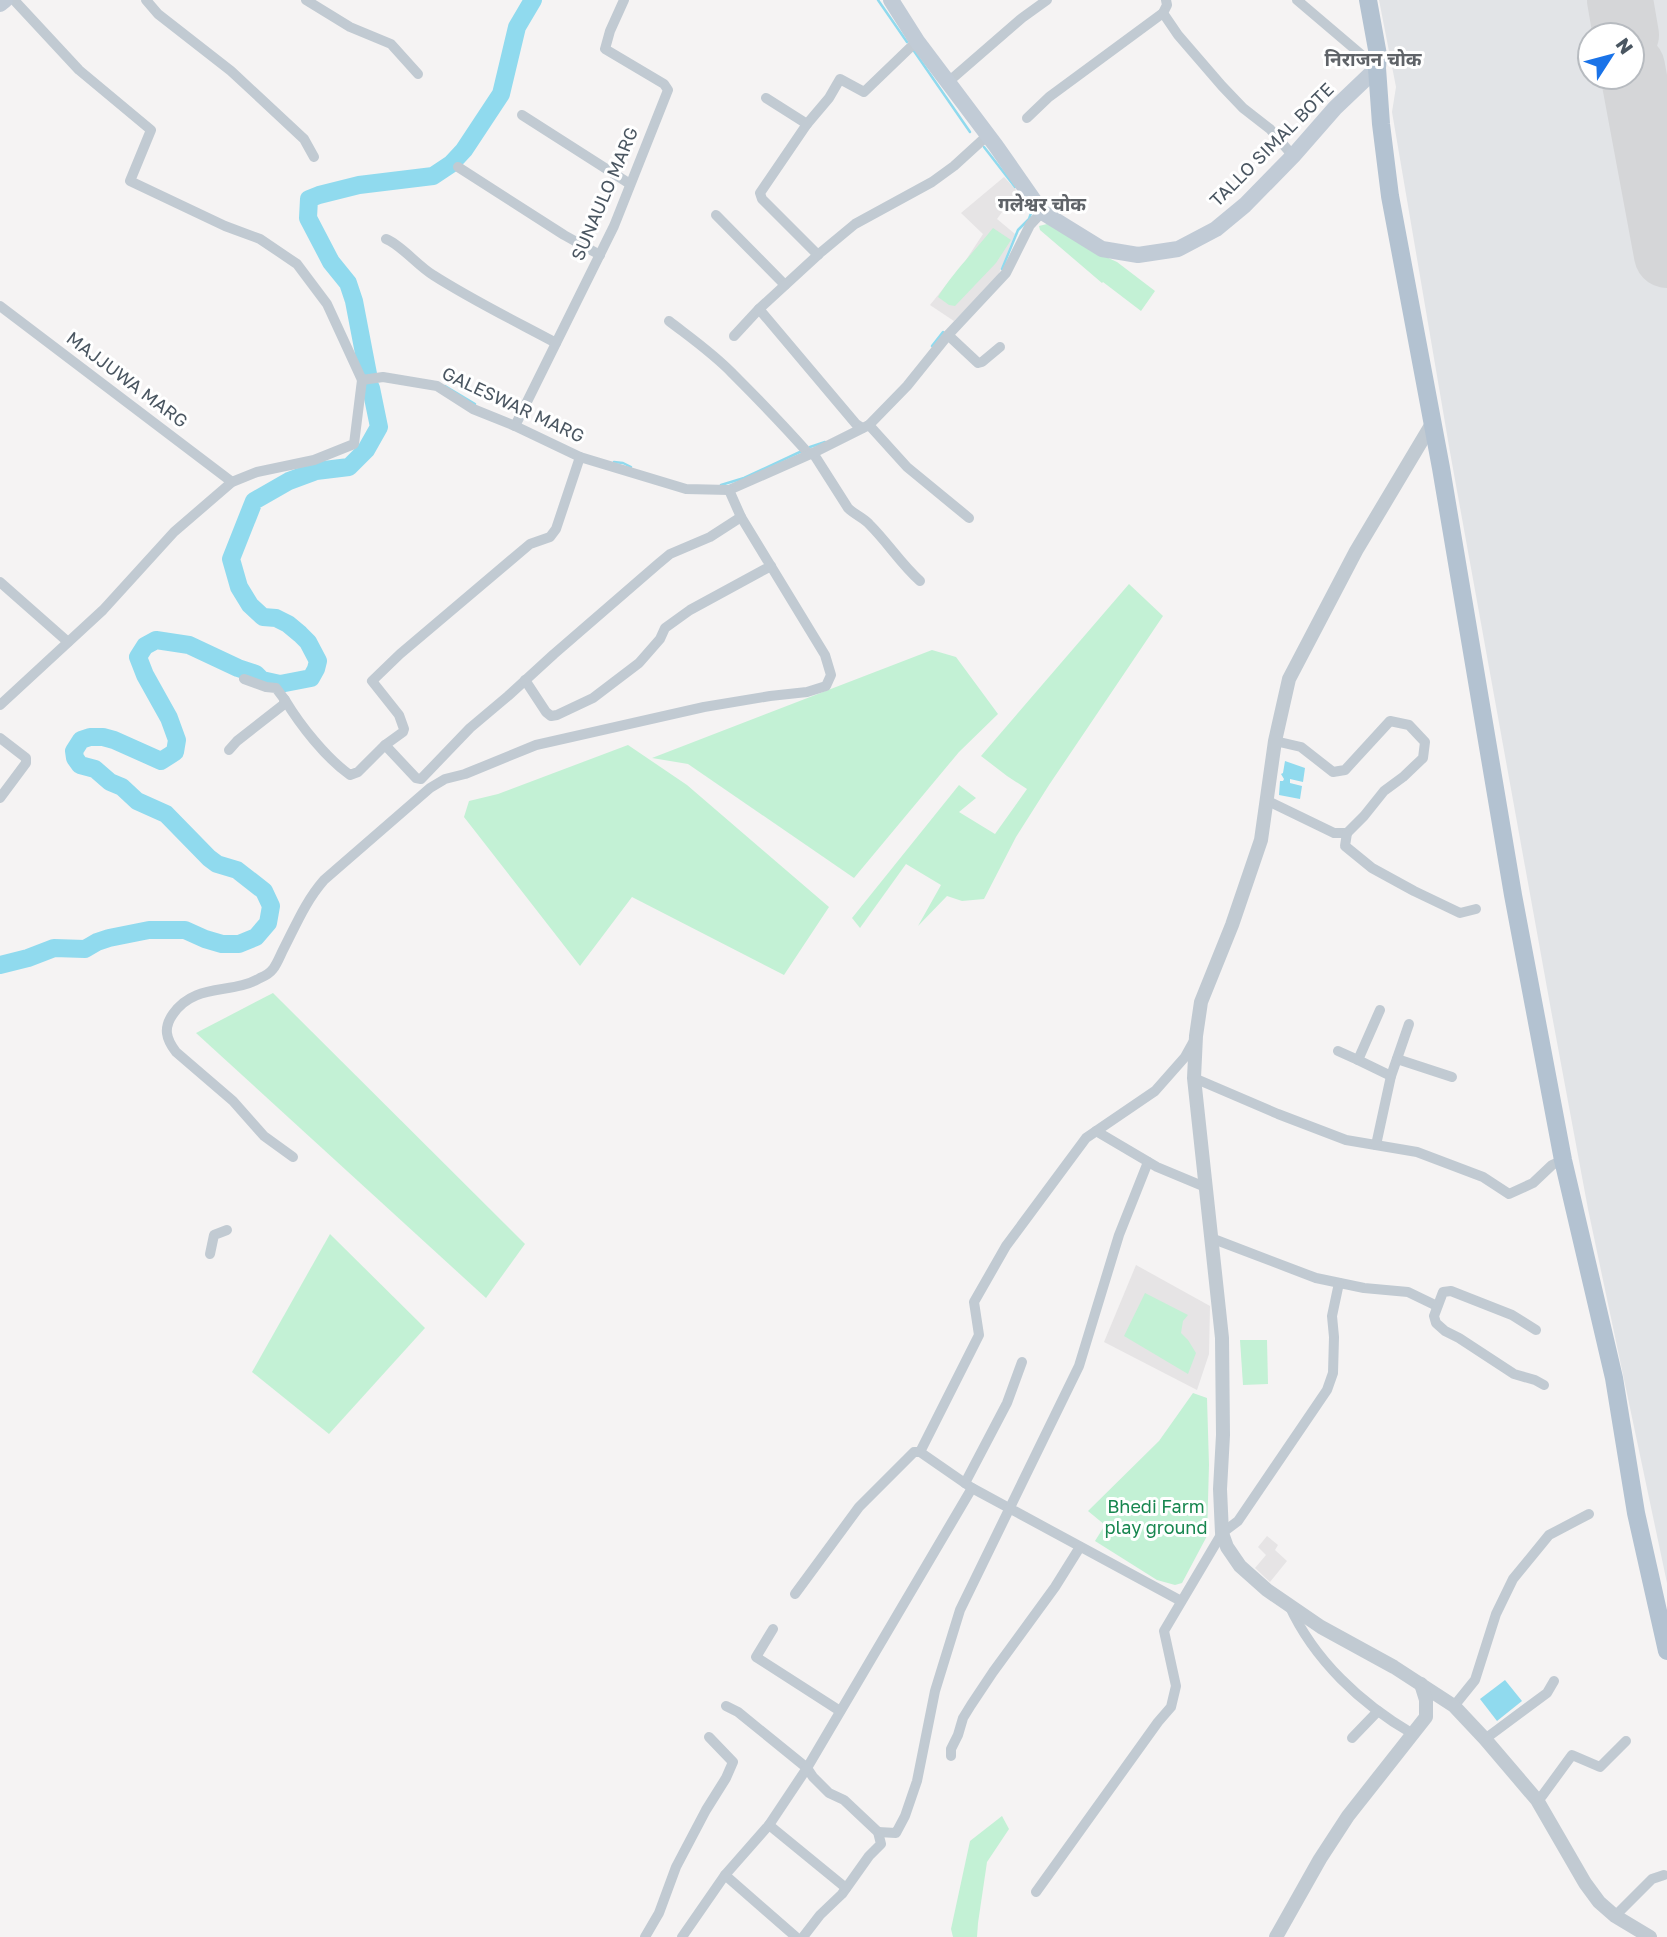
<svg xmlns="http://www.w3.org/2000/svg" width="1667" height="1937" font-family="'Golos Text','Noto Sans Devanagari',sans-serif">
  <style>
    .education { fill: #e6e4e5 }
    .airport { fill: #e2e4e7; fill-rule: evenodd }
    .green { fill: #c3f1d5 }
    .water { fill: #90daee }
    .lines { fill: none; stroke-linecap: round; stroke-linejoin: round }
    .stream { stroke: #90daee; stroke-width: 2.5 }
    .river { stroke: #90daee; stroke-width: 18 }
    .runway { stroke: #d5d6d8; stroke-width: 66 }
    .minor { stroke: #c1cad2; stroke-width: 10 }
    .tertiary { stroke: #c1cad2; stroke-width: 14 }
    .secondary { stroke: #c1cbd6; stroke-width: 16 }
    .primary { stroke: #b3c2d1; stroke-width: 18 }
    .labels { text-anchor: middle; stroke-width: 6; stroke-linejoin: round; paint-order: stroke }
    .street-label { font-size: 18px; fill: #4a5661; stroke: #fff }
    .park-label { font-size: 18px; fill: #17864f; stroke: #fff }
    .neighbourhood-label { font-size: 19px; font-weight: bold; fill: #5f6368; stroke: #fff }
  </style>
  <rect width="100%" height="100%" fill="#f5f3f3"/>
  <g class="education">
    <path d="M1004 177 1017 191 997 219 1015 234 998 276 954 321 930 305 964 263 983 234 961 213Z"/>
    <path d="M1136 1265 1210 1306 1209 1354 1197 1390 1104 1342Z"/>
    <path d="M1267 1536 1278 1545 1275 1550 1287 1561 1270 1582 1255 1568 1266 1555 1258 1547Z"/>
  </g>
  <path class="airport" d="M1379 0H1667V1583L1588 1209 1551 1010 1450 452 1392 112 1396 87ZM1590 35H1632V77H1590Z"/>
  <g class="green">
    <path d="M1047 224 1051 225 1091 250 1117 262 1155 291 1141 311 1103 282 1102 283 1040 230 1039 226Z"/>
    <path d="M993 228 1011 240 996 263 955 306 949 305 938 297C953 272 975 251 993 228Z"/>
    <path d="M1129 584 1163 616 1049 785 1016 837 984 899 962 901 947 896 918 926 941 885 906 864 860 928 852 918 959 785 976 798 959 812 995 834 1027 789 1007 776 981 756Z"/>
    <path d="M932 650 956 657 998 714 959 752 854 878 688 764 652 758Z"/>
    <path d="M628 745 687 785 829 907 784 975 632 897 580 966 464 817 469 801 498 794Z"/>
    <path d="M273 993 525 1244 486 1298 196 1033Z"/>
    <path d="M330 1234 425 1328 329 1434 252 1372Z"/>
    <path d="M1145 1293 1188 1315 1183 1321 1181 1333 1188 1340 1196 1353 1188 1374 1124 1336Z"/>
    <path d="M1240 1340H1267L1268 1384 1243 1385Z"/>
    <path d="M1193 1393 1207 1398 1209 1465 1207 1536 1182 1583 1175 1585 1157 1580 1095 1541 1105 1525 1088 1511 1159 1441Z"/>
    <path d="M1002 1816 1009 1829 987 1862 978 1923 977 1937H953L951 1929 970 1841Z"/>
  </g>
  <g class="water">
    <path d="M1285 761 1305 768 1303 782 1290 779V783L1302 786 1300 799 1279 795 1280 781H1283L1284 779 1281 774 1283 773Z"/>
    <path d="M1505 1680 1522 1701 1497 1721 1480 1699Z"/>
  </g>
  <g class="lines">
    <g class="stream">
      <path d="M878 0 907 42"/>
      <path d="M914 51 970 132"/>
      <path d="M984 147 1015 187"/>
      <path d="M1002 269 1018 230 1029 219 1031 213 1023 198"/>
      <path d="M932 346 943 332"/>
      <path d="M445 386 475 404"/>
      <path d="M810 447 825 442"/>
      <path d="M614 462 623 463 631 467"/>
      <path d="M721 485 744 478 802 451"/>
    </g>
    <g class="river">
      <path d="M368 374 354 301 348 283 331 262 308 218 309 199 319 195 359 185 433 176 451 164 464 150 501 94 517 27 533 0"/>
      <path d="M0 965 28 958 54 948 85 949 97 942 109 938 149 930H185L205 939 222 944H239L256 937 268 923 271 906 264 891 237 870 217 864 209 858 166 814 137 801 122 787 110 782 95 769 80 765 75 758 74 751 81 740 90 737H103L114 740 161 761 175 752 177 740 169 718 145 675 138 657 145 646 156 640 189 645 238 668 256 674 262 680 280 684 311 678 316 669 318 661 308 642 300 634 288 624 276 618 263 617 250 605 239 587 231 559 254 501 289 481 316 471 349 467 366 450 379 427 371 388"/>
    </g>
    <g class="runway">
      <path d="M1620 0 1626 35"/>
      <path d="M1632 67 1667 255"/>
    </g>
    <g class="minor">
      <path d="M14 0 79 70 151 130 130 181 225 226 260 239 297 264 327 304 362 380"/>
      <path d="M146 0 158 14 231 71 304 139 314 157"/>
      <path d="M306 0 350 27 391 44 418 74"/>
      <path d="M1166 0 1167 5 1163 13 1178 35 1222 86 1243 108 1270 129 1293 156"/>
      <path d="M1297 0 1377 68"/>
      <path d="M947 83 1022 18 1047 0"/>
      <path d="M766 98 807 124"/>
      <path d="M522 115 630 184"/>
      <path d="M1027 118 1049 97 1163 13"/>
      <path d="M458 167 564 235 600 255"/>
      <path d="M716 215 785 285"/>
      <path d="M386 239C400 244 418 266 433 275 472 300 515 321 556 343"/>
      <path d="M818 255 762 199 760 193 807 124 829 98 840 79 864 92 917 41"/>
      <path d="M0 306 232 482"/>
      <path d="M669 321C691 338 714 354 733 374 759 400 784 426 809 454"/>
      <path d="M948 335 978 363 982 362 1000 347"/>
      <path d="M734 336 759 309"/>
      <path d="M869 425 907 467 969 518"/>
      <path d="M515 426 614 226 668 90 664 84 605 49 610 31 624 0"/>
      <path d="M862 428 856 424 759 309 820 253 855 224 932 182 954 166 988 135"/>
      <path d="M813 453 848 508C855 515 864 518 870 525 888 543 901 564 920 581"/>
      <path d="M580 457 556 529 550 537 530 544 400 654 372 681 399 715 404 729 403 732 385 745 416 778 421 779 470 728 508 696 554 654 658 564 670 554 710 537 741 517"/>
      <path d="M0 582 68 642"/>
      <path d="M244 679 266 687 276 688 285 700"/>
      <path d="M525 680 546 712 551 716 557 715 593 698 639 663 660 639 665 628 690 610 771 566"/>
      <path d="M0 705 103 610 174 532 232 482 257 472 314 460 354 444 362 380 383 377 437 386 473 409 515 426 580 457 686 489 729 490 813 453 869 425 907 386 948 335 1006 273 1030 225 1042 212"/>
      <path d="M0 738 26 758V763L0 798"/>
      <path d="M229 750 237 741 283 705 285 700C300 725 326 758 350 775L358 772 385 745"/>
      <path d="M1266 800 1334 833H1347L1364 816 1384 791 1403 777 1423 758 1425 742 1409 725 1390 721 1345 770 1333 772 1301 747 1275 741"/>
      <path d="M1347 833 1345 846 1372 868 1414 891 1460 913 1476 909"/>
      <path d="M1338 1051 1358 1060 1380 1010"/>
      <path d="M1397 1059 1452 1077"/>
      <path d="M1358 1060 1391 1076"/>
      <path d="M1194 1078 1278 1114 1346 1140 1417 1152 1483 1177 1509 1194 1533 1183 1552 1165 1563 1160"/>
      <path d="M1096 1131 1157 1167 1205 1187"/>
      <path d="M1376 1145 1391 1076 1409 1024"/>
      <path d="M293 1157 264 1136 233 1101 176 1052C166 1039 163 1028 173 1014 195 982 232 995 260 978 265 976 270 973 273 969 277 964 280 956 283 950 296 925 305 902 324 880L430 788 445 779 465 774 536 745 704 707 770 696 807 692 826 686 831 675 825 655 741 517 729 490"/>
      <path d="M1211 1238 1316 1278 1364 1288 1408 1292 1437 1306"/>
      <path d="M210 1254 214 1235 227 1230"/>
      <path d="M1536 1330 1512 1315 1451 1291 1443 1292 1434 1316 1436 1323 1445 1331 1459 1338 1514 1374 1535 1380 1544 1385"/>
      <path d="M965 1483 1007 1403 1022 1362"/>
      <path d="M795 1594 859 1507 914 1452H920"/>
      <path d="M1181 1601 972 1488 920 1452 979 1335 974 1302 1006 1246 1086 1138 1155 1091 1185 1057 1195 1039"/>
      <path d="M1289 1605C1314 1660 1361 1704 1413 1734"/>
      <path d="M773 1629 756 1657 840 1711"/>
      <path d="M726 1706 738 1712 807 1768 813 1777 829 1793 844 1800 878 1832 881 1844 869 1856 842 1894 820 1915 803 1937"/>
      <path d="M1454 1706 1475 1680 1496 1614 1513 1579 1549 1535 1589 1514"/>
      <path d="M1352 1738 1378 1711"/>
      <path d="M1485 1739 1547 1693 1554 1681"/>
      <path d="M951 1756V1749L958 1735 963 1718 971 1705 993 1672 1055 1587 1080 1547"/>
      <path d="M1537 1800 1542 1796 1572 1755 1600 1767 1626 1741"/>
      <path d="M769 1825 846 1888"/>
      <path d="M878 1832 896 1833 905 1816 917 1781 935 1691 960 1610 1079 1366 1119 1235 1148 1162"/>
      <path d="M725 1875 796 1937"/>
      <path d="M1036 1892 1158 1722 1171 1707 1176 1686 1164 1631 1222 1533 1238 1521 1327 1390 1333 1373 1334 1337 1332 1316 1339 1283"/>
      <path d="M1615 1916 1652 1879 1664 1875"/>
      <path d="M645 1937 659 1913 676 1867 706 1810 726 1778 733 1762 709 1737"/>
      <path d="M682 1937 725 1875 769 1825 807 1768 972 1488"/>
    </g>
    <g class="tertiary">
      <path d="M1433 422 1356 551 1289 679 1275 741 1261 840 1232 925 1201 1002 1196 1036 1194 1078 1222 1338 1223 1435 1220 1489 1222 1533 1227 1547 1240 1566 1267 1590 1321 1627 1394 1667 1454 1706 1485 1739 1537 1800 1585 1883 1599 1902 1615 1916 1650 1937"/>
      <path d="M1276 1937 1320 1859 1348 1816 1426 1717V1700L1421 1684"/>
    </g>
    <g class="secondary">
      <path d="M891 0 917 41 996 146 1042 212 1102 249 1138 255 1178 249 1216 229 1245 205 1293 156 1335 108 1377 68"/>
      <path d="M0 4 5 0"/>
    </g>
    <path class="primary" d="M1368 0 1378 55 1377 68 1381 124 1390 196 1441 468 1513 895 1563 1160 1614 1378 1636 1513 1667 1651"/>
  </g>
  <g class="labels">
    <g class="street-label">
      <text transform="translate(1272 145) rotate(-45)" y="6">TALLO SIMAL BOTE</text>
      <text transform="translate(605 194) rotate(-67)" y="6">SUNAULO MARG</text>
      <text transform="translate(127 380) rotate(37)" y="6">MAJJUWA MARG</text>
      <text transform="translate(513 405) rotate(25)" y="6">GALESWAR MARG</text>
    </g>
    <g class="park-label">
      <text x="1156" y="1513">Bhedi Farm<tspan x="1156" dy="21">play ground</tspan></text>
    </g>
    <g class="neighbourhood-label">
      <text x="1373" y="66">निराजन चोक</text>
      <text x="1042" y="211">गलेश्वर चोक</text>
    </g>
  </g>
  <g transform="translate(1611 56) rotate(54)"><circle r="33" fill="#ffffff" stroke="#b7bbc0" stroke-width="2"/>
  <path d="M0-5L12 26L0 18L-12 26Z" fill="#1a73e8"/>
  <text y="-10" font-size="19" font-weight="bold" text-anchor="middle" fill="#4a5661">N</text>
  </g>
</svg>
